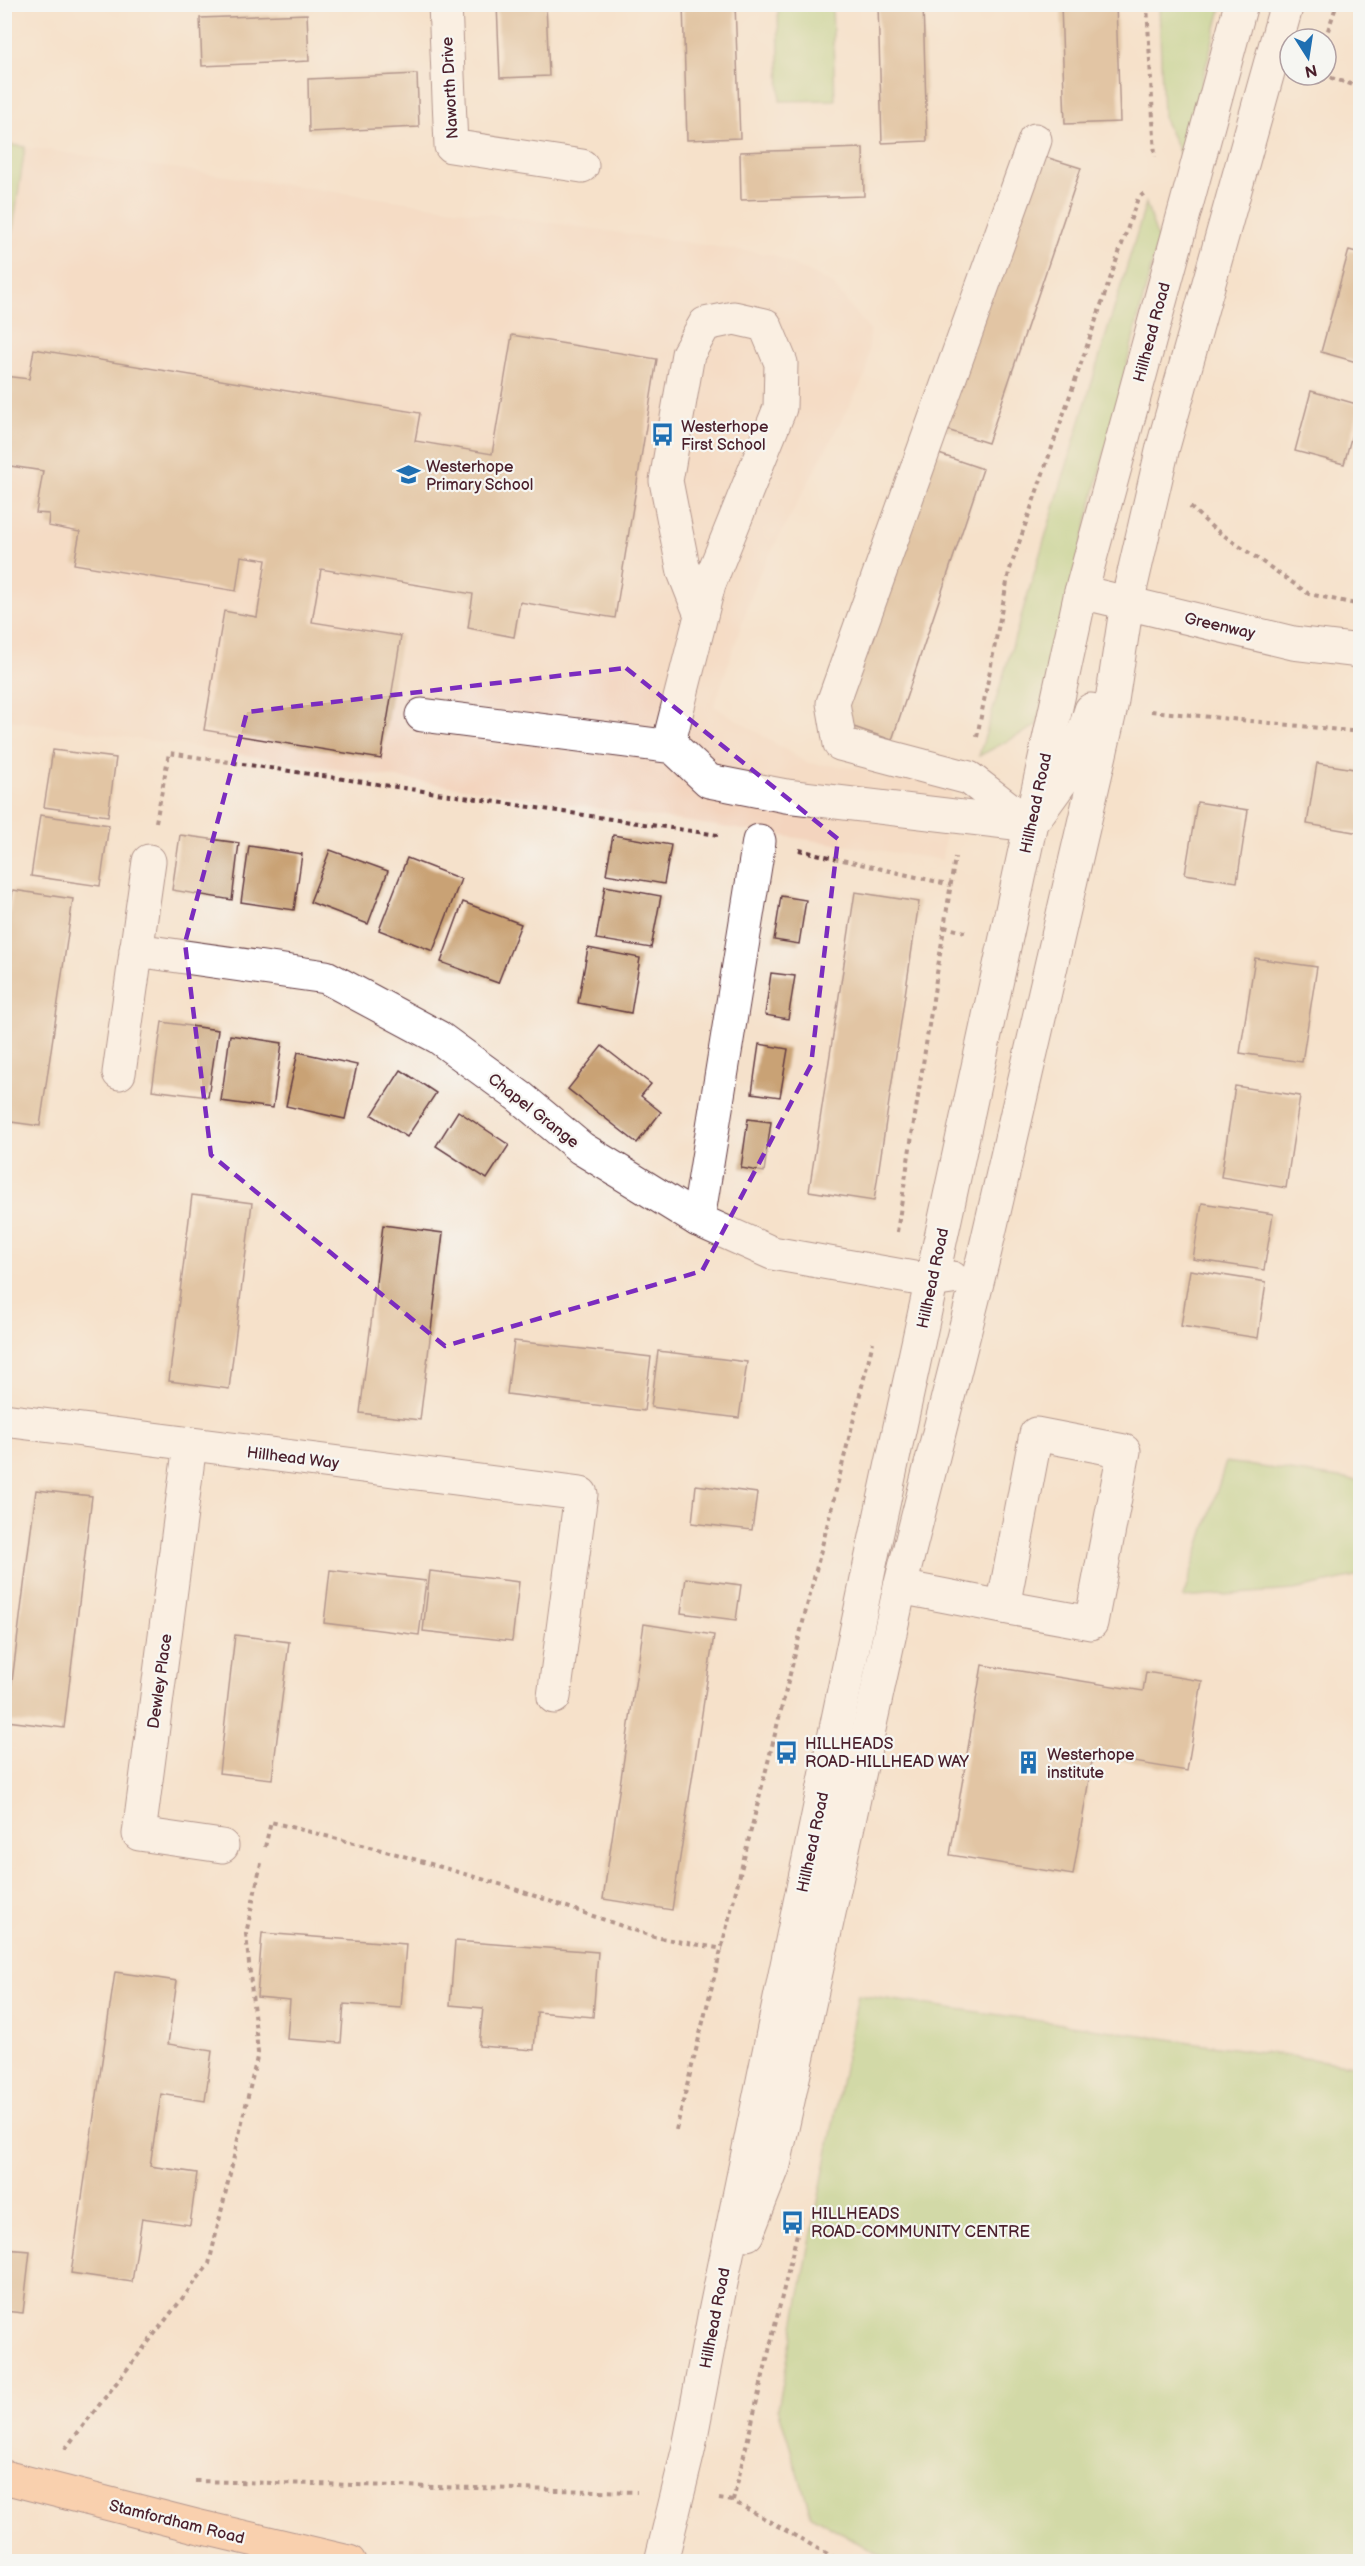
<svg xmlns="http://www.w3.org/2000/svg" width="1365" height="2566" font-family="'Balsamiq Sans',sans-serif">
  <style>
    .built { fill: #f3d4be }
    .green { fill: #a7cf7b; stroke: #787753; stroke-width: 1.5 }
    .building { fill: #c9a274 }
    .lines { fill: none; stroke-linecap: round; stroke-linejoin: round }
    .minor-casing { stroke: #643c43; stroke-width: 35 }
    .major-casing { stroke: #643c43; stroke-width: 35 }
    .path { stroke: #643c43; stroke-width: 4; stroke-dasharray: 4.5 4.5; stroke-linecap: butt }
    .minor { stroke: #fff; stroke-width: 33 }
    .major { stroke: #fcba8d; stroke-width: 33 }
    .marked { fill: none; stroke: #7b2cbf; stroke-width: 4.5; stroke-dasharray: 12 8; stroke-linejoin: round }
    .labels { text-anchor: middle; stroke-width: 4.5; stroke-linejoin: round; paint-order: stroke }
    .street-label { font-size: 16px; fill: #4a1f2b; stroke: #f6f6f2 }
    .poi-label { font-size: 16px; fill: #4a1f2b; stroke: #f6f6f2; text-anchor: start }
  </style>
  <rect width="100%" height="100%" fill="#f6f6f2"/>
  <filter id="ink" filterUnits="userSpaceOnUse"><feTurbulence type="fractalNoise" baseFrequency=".0167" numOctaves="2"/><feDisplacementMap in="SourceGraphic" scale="12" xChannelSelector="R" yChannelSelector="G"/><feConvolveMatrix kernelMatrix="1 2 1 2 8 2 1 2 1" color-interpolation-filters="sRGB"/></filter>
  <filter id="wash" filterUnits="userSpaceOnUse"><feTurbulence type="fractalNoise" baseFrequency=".008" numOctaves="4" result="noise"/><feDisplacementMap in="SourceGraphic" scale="24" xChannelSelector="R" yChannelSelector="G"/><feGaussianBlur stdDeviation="1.35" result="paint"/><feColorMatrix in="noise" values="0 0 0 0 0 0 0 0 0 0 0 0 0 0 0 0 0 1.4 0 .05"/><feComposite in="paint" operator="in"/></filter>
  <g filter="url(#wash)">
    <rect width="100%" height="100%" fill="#f5e1cb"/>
    <path class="built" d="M4 144 774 255 833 284 870 331 867 372 757 579 714 706 807 763 953 776 942 860 5 719Z"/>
    <g class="green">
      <path d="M778 5H832L835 100 780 101Z"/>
      <path d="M1159 5H1222L1182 158 1163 117Z"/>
      <path d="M5 144 25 147 5 284 4 144Z"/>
      <path d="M1146 203 1158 240 1036 726 979 756Z"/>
      <path d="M1226 1462 1360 1481V1576L1294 1590 1183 1598Z"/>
      <path d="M858 1995 1360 2066V2561H889L811 2515 778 2408Z"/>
    </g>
    <g id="blocks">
      <g class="building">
        <path d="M497 4H546L549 76 500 78Z"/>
        <path d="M683 4H735L740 138 687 140Z"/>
        <path d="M878 4H923L927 141 882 143Z"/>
        <path d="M1061 4H1116L1120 122 1065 124Z"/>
        <path d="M307 14 309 61 202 66 200 18Z"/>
        <path d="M417 74 419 127 309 132 308 79Z"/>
        <path d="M863 148 864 196 741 200 740 152Z"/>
        <path d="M1036 154 1081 168 988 443 944 429Z"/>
        <path d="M1349 250 1360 253V363L1321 352Z"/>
        <path d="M512 335 657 359 615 618 520 602 514 637 468 628 473 594 321 569 312 622 401 636 381 759 204 730 224 611 257 617 266 560 241 556 236 591 74 564 80 532 48 526 49 514 36 513 43 471 4 465V376L29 379 34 349 420 413 415 441 492 454Z"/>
        <path d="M1311 391 1360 405 1344 464 1295 451Z"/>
        <path d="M933 452 983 469 892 740 842 723Z"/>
        <path d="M53 750 116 758 108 816 44 807Z"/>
        <path d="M1317 763 1360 770V833L1307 824Z"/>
        <path d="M1197 802 1248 810 1237 882 1185 874Z"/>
        <path d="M40 815 109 825 100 886 31 876Z"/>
        <path d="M180 835 239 843 232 900 172 890Z"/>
        <path d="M613 835 671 845 664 884 606 874Z"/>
        <path d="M249 846 302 854 294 910 241 902Z"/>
        <path d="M330 850 388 871 368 924 310 902Z"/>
        <path d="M407 858 461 879 433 951 379 930Z"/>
        <path d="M605 886 661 896 651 948 596 939Z"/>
        <path d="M13 890 73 899 40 1126 4 1121V946Z"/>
        <path d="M855 892 919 902 874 1201 809 1191Z"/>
        <path d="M781 896 806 900 799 944 774 940Z"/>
        <path d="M463 902 521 924 498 983 441 962Z"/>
        <path d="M588 948 640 958 631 1013 578 1003Z"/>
        <path d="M1255 958 1317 967 1302 1062 1240 1053Z"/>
        <path d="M771 973 795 976 788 1019 765 1015Z"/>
        <path d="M162 1022 218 1030 208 1097 152 1090Z"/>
        <path d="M230 1035 282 1043 273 1108 221 1101Z"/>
        <path d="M759 1044 788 1049 780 1097 752 1093Z"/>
        <path d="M602 1046 651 1084 641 1096 661 1112 637 1143 568 1089Z"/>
        <path d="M298 1052 357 1065 345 1119 286 1106Z"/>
        <path d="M401 1070 436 1093 407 1137 372 1115Z"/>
        <path d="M1235 1086 1300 1096 1286 1188 1221 1177Z"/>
        <path d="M458 1111 509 1145 487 1179 436 1146Z"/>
        <path d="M748 1119 771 1122 764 1172 741 1168Z"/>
        <path d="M192 1195 252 1203 229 1389 169 1381Z"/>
        <path d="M1202 1203 1273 1214 1264 1270 1193 1259Z"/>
        <path d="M383 1225 443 1233 420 1420 360 1413Z"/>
        <path d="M1190 1270 1266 1282 1258 1338 1181 1326Z"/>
        <path d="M514 1341 651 1357 644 1411 507 1394Z"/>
        <path d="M658 1351 747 1362 739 1418 651 1407Z"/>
        <path d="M696 1485 757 1493 752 1530 692 1523Z"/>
        <path d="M36 1490 92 1496 64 1728 7 1721Z"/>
        <path d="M330 1570 426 1581 419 1635 324 1623Z"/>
        <path d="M430 1571 519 1582 512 1641 423 1631Z"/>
        <path d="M686 1578 741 1585 736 1620 681 1613Z"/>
        <path d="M644 1624 714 1635 672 1910 603 1899Z"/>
        <path d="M235 1635 289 1642 272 1779 219 1773Z"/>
        <path d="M982 1665 1143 1691 1146 1672 1202 1681 1187 1771 1093 1755 1073 1875 950 1855Z"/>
        <path d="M262 1933 406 1944 401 2008 344 2004 341 2043 287 2039 290 2000 257 1997Z"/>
        <path d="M455 1941 598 1952 593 2017 537 2012 534 2050 479 2046 483 2008 450 2005Z"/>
        <path d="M115 1972 177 1981 168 2044 212 2051 205 2101 161 2094 150 2166 197 2173 190 2225 142 2218 132 2282 71 2273Z"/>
        <path d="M4 2249 30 2251 23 2313 4 2311Z"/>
      </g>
    </g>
  </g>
  <g filter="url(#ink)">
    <use href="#blocks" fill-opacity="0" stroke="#643c43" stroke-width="1.5"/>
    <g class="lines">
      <defs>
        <g id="minor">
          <path d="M445 4 451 146 582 166"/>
          <path d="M1081 592 1293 643 1360 651"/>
          <path d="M701 615 684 572 666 481 688 354 705 324 734 318 765 325 781 363 780 408 709 584 671 734 673 747 709 781 786 796 1030 825"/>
          <path d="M422 715 673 747"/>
          <path d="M1037 815 1073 765 1091 710"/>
          <path d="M1029 824 969 778 840 744 833 703 1035 140"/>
          <path d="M136 950 326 977 438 1037 520 1097 581 1148 698 1220 772 1253 931 1281 952 1278"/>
          <path d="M119 1073 149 861"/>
          <path d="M698 1220 759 841"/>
          <path d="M4 1420 581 1494 554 1697"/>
          <path d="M190 1444 139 1834 222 1846"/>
          <path d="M900 1587 1003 1607 1036 1434 1124 1451 1091 1623 1003 1607"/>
          <path d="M747 2234 774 2165 900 1587 985 1251 1111 707 1127 603 1163 447 1287 4"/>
          <path d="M661 2562 689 2447 714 2317 871 1560 1081 592 1241 4"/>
        </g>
        <path id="major" d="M4 2477 196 2526 349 2562"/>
      </defs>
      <use href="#minor" class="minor-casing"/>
      <use href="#major" class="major-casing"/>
      <g class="path">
        <path d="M1147 4 1155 157"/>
        <path d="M1325 39 1337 4"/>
        <path d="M1322 75 1360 87"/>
        <path d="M1190 507 1213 528 1309 594 1360 605"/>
        <path d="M1151 711 1360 732"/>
        <path d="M977 737 1009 572 1138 198 1146 192"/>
        <path d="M156 822 169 753 718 835"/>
        <path d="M799 850 951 885"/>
        <path d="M944 927 965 932"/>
        <path d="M897 1232 955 857"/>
        <path d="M265 1847 271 1822 393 1853 506 1886 654 1937 723 1949"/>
        <path d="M676 2130 873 1342"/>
        <path d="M801 2217 733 2501 842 2562"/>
        <path d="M65 2449 209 2264 258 2053 246 1934 261 1863"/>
        <path d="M195 2481 637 2492"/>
        <path d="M719 2499 733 2501"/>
      </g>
      <use href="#minor" class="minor"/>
      <use href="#major" class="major"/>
    </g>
  </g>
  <path d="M0 0H1365V2566H0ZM626 668 838 839 811 1065 702 1271 445 1346 211 1155 185 943 247 712Z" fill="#f5e1cb" fill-opacity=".55" fill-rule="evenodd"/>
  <path class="marked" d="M626 668 838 839 811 1065 702 1271 445 1346 211 1155 185 943 247 712Z"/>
  <defs>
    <symbol id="bus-bare" viewBox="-9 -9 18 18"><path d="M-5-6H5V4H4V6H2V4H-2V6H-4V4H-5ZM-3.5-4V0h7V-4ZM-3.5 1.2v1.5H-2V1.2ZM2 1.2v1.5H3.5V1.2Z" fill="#1f6fb2" stroke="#f6f6f2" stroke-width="2.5" paint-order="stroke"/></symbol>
    <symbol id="school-bare" viewBox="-9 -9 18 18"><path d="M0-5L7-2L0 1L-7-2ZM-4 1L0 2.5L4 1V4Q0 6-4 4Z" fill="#1f6fb2" stroke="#f6f6f2" stroke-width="2.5" paint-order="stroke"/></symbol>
    <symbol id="building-bare" viewBox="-9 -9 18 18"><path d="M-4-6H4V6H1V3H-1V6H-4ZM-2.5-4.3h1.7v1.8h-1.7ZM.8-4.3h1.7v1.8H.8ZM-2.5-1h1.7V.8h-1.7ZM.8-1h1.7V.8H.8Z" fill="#1f6fb2" stroke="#f6f6f2" stroke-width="2.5" paint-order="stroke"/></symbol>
  </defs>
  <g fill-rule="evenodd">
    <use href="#bus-bare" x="646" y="418" width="33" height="33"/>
    <use href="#school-bare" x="392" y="458" width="33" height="33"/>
    <use href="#bus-bare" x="770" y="1736" width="33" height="33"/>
    <use href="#building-bare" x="1012" y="1746" width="33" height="33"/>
    <use href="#bus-bare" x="776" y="2206" width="33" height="33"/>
  </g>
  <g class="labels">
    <g class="street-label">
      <text transform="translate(449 88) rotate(-93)" y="6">Naworth Drive</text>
      <text transform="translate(1151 332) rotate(-75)" y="6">Hillhead Road</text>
      <text transform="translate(1220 625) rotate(13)" y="6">Greenway</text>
      <text transform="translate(1035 803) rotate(-78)" y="6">Hillhead Road</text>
      <text transform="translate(534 1110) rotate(38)" y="6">Chapel Grange</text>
      <text transform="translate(932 1278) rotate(-78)" y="6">Hillhead Road</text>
      <text transform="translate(293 1457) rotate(7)" y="6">Hillhead Way</text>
      <text transform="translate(159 1681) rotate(-82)" y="6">Dewley Place</text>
      <text transform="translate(812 1842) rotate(-78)" y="6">Hillhead Road</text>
      <text transform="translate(714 2318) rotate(-79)" y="6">Hillhead Road</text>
      <text transform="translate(177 2521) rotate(14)" y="6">Stamfordham Road</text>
    </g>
    <g class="poi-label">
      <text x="681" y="432">Westerhope<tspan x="681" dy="18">First School</tspan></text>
      <text x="426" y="472">Westerhope<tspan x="426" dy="18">Primary School</tspan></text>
      <text x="805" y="1749">HILLHEADS<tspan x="805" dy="18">ROAD-HILLHEAD WAY</tspan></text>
      <text x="1047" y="1760">Westerhope<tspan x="1047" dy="18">institute</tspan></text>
      <text x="811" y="2219">HILLHEADS<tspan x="811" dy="18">ROAD-COMMUNITY CENTRE</tspan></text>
    </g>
  </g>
  <rect width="1365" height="2566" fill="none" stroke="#f6f6f2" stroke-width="24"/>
  <g transform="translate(1308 57) rotate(168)"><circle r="28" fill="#f6f6f2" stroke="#b1a0a2" stroke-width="1.5"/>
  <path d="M0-4.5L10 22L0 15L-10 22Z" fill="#1f6fb2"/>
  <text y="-9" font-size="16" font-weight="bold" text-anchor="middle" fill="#4a1f2b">N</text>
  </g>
</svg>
